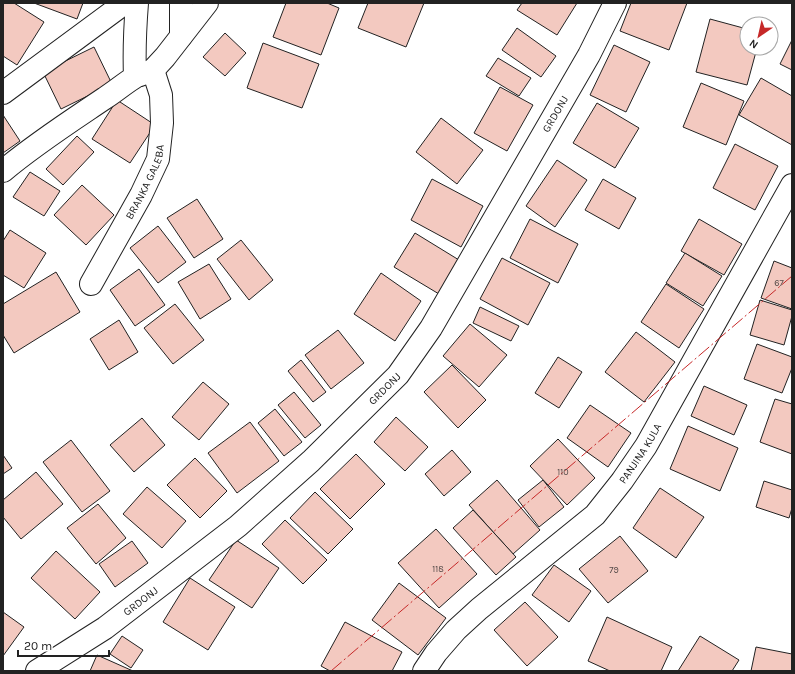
<svg xmlns="http://www.w3.org/2000/svg" width="795" height="674" font-family="Karla,sans-serif">
  <style>
    .building { fill: #f3c9c0; stroke: #222 }
    .lines { fill: none; stroke-linecap: round; stroke-linejoin: round }
    .minor-casing { stroke: #222; stroke-width: 24 }
    .minor { stroke: #fff; stroke-width: 22 }
    .power { stroke: #c62828; stroke-width: 1; stroke-dasharray: 14 3 2 3; stroke-linecap: butt }
    .labels { text-anchor: middle; stroke-width: 3; stroke-linejoin: round; paint-order: stroke }
    .number-label { font-size: 9px; fill: #564c4a }
    .street-label { font-size: 11px; fill: #222; stroke: #fff }
  </style>
  <rect width="100%" height="100%" fill="#fff"/>
  <g class="building">
    <path d="M3 3H14L44 22 17 65 3 56Z"/>
    <path d="M34 3H83L77 19Z"/>
    <path d="M286 3H327L339 8 321 55 273 37Z"/>
    <path d="M368 3H424L406 47 358 28Z"/>
    <path d="M522 3H577L557 35 517 10Z"/>
    <path d="M631 3H687L669 50 620 31Z"/>
    <path d="M710 19 747 29V48H757L747 85 696 72Z"/>
    <path d="M517 28 556 56 541 77 502 50Z"/>
    <path d="M225 33 246 53 225 76 203 57Z"/>
    <path d="M792 40V70L780 64Z"/>
    <path d="M263 43 319 64 302 108 247 88Z"/>
    <path d="M614 45 650 62 626 112 590 95Z"/>
    <path d="M94 47 112 84 61 109 43 72Z"/>
    <path d="M498 58 531 78 519 96 486 76Z"/>
    <path d="M761 78 792 96V145L739 115Z"/>
    <path d="M701 83 744 101 726 145 683 127Z"/>
    <path d="M500 87 533 105 507 151 474 133Z"/>
    <path d="M117 100 155 125 130 163 92 139Z"/>
    <path d="M597 103 639 128 615 168 573 143Z"/>
    <path d="M3 115 20 141 3 153Z"/>
    <path d="M441 118 483 150 457 184 416 152Z"/>
    <path d="M77 136 94 152 63 185 46 169Z"/>
    <path d="M735 144 778 166 755 210 713 188Z"/>
    <path d="M557 160 587 180 555 227 526 206Z"/>
    <path d="M30 172 60 191 44 216 13 197Z"/>
    <path d="M432 179 483 206 461 247 411 220Z"/>
    <path d="M603 179 636 198 619 229 585 210Z"/>
    <path d="M82 185 114 215 86 245 54 215Z"/>
    <path d="M197 199 223 239 194 258 167 218Z"/>
    <path d="M530 219 578 244 558 283 510 258Z"/>
    <path d="M699 219 742 244 724 275 681 251Z"/>
    <path d="M158 226 186 262 158 283 130 248Z"/>
    <path d="M10 230 46 253 24 288 3 275V241Z"/>
    <path d="M415 233 459 260 439 294 394 267Z"/>
    <path d="M241 240 273 280 249 300 217 259Z"/>
    <path d="M685 253 722 276 703 306 666 283Z"/>
    <path d="M502 258 550 283 528 325 480 299Z"/>
    <path d="M774 261 792 268V309L761 298Z"/>
    <path d="M209 264 231 299 200 319 178 282Z"/>
    <path d="M139 269 165 305 135 326 110 290Z"/>
    <path d="M56 272 80 312 14 353 3 335V304Z"/>
    <path d="M381 273 421 301 395 341 354 314Z"/>
    <path d="M666 284 704 309 679 348 641 322Z"/>
    <path d="M760 300 792 310V316L784 345 750 335Z"/>
    <path d="M175 304 204 340 173 364 144 328Z"/>
    <path d="M480 307 519 326 511 341 473 323Z"/>
    <path d="M119 320 138 352 109 370 90 339Z"/>
    <path d="M470 324 507 355 479 387 443 356Z"/>
    <path d="M338 330 364 363 331 389 305 355Z"/>
    <path d="M636 332 675 362 644 402 605 372Z"/>
    <path d="M757 344 792 357V368L782 393 744 379Z"/>
    <path d="M558 357 582 372 559 408 535 393Z"/>
    <path d="M301 360 326 392 313 402 288 371Z"/>
    <path d="M452 365 486 400 458 428 424 392Z"/>
    <path d="M203 382 229 404 199 440 172 417Z"/>
    <path d="M704 386 747 405 734 435 691 416Z"/>
    <path d="M294 392 321 425 305 438 278 405Z"/>
    <path d="M775 399 792 404V454L760 442Z"/>
    <path d="M590 405 631 433 608 467 567 438Z"/>
    <path d="M275 409 302 442 284 456 258 423Z"/>
    <path d="M396 417 428 447 405 471 374 442Z"/>
    <path d="M142 418 165 445 134 472 110 445Z"/>
    <path d="M250 422 279 461 237 493 208 453Z"/>
    <path d="M688 426 738 448 720 491 670 469Z"/>
    <path d="M558 439 595 478 567 505 530 466Z"/>
    <path d="M71 440 110 491 82 512 43 462Z"/>
    <path d="M452 450 471 472 444 496 425 474Z"/>
    <path d="M356 454 385 484 350 519 320 489Z"/>
    <path d="M3 455 12 468 3 474Z"/>
    <path d="M195 458 227 491 200 518 167 485Z"/>
    <path d="M36 472 63 504 21 539 3 517V500Z"/>
    <path d="M497 480 540 530 513 554 469 505Z"/>
    <path d="M543 480 564 507 539 527 518 500Z"/>
    <path d="M764 481 792 490V508L789 518 756 507Z"/>
    <path d="M147 487 186 521 162 548 123 514Z"/>
    <path d="M660 488 704 517 676 558 633 528Z"/>
    <path d="M315 492 353 529 328 554 290 518Z"/>
    <path d="M98 504 126 538 96 564 67 528Z"/>
    <path d="M473 510 516 557 496 575 453 528Z"/>
    <path d="M285 520 327 560 303 584 262 544Z"/>
    <path d="M436 529 477 574 439 608 398 563Z"/>
    <path d="M620 536 648 571 608 603 579 569Z"/>
    <path d="M236 540 279 568 252 608 209 580Z"/>
    <path d="M132 541 148 563 115 587 99 564Z"/>
    <path d="M56 551 100 592 75 619 31 578Z"/>
    <path d="M554 565 591 591 569 622 532 595Z"/>
    <path d="M190 578 235 607 208 650 163 622Z"/>
    <path d="M399 583 446 618 418 655 372 620Z"/>
    <path d="M525 602 558 637 527 666 494 630Z"/>
    <path d="M3 612 24 627 3 656Z"/>
    <path d="M607 617 672 647 661 671H610L588 661Z"/>
    <path d="M345 622 402 652 392 671H330L321 666Z"/>
    <path d="M122 636 143 650 131 668 110 654Z"/>
    <path d="M700 636 739 660 732 671H678Z"/>
    <path d="M756 647 792 654V671H751Z"/>
    <path d="M97 655 133 671H90Z"/>
  </g>
  <g class="lines">
    <defs>
      <g id="minor">
        <path d="M181 3V36"/>
        <path d="M140 75 153 70 165 57 207 3"/>
        <path d="M3 93 118 8"/>
        <path d="M3 171C35 144 71 121 105 98 116 91 125 83 135 77 134 52 135 28 137 3"/>
        <path id="s1" d="M91 284 141 195 158 159 162 123 161 95 153 70"/>
        <path id="s2" d="M37 671 105 628 238 526 311 461 398 375 431 328 589 55 615 3"/>
        <path id="s3" d="M424 671 436 653 456 630 479 609 595 515 622 481 646 446 792 185"/>
      </g>
    </defs>
    <use href="#minor" class="minor-casing"/>
    <use href="#minor" class="minor"/>
    <path class="power" d="M331 671 792 276"/>
  </g>
  <g class="labels">
    <g class="number-label">
      <text x="779" y="286">67</text>
      <text x="563" y="475">110</text>
      <text x="438" y="572">118</text>
      <text x="614" y="573">79</text>
    </g>
    <g class="street-label">
      <text dy="4" stroke="none"><textPath href="#s2" startOffset="773">GRDONJ</textPath></text>
      <text dy="4" stroke="none"><textPath href="#s1" startOffset="116">BRANKA GALEBA</textPath></text>
      <text dy="4" stroke="none"><textPath href="#s2" startOffset="449">GRDONJ</textPath></text>
      <text dy="4" stroke="none"><textPath href="#s3" startOffset="309">PANJINA KULA</textPath></text>
      <text dy="4" stroke="none"><textPath href="#s2" startOffset="125">GRDONJ</textPath></text>
    </g>
  </g>
  <rect width="795" height="674" fill="none" stroke="#222222" stroke-width="8"/>
  <g transform="translate(759 36) rotate(214)"><circle r="19" fill="#ffffff" stroke="#a7a7a7"/>
  <path d="M0-3L7 15L0 10L-7 15Z" fill="#c62828"/>
  <text y="-6" font-size="11" font-weight="bold" text-anchor="middle" fill="#222222">N</text>
  </g>
  <path d="M18 650v6h91v-6" fill="none" stroke="#222222" stroke-width="2"/>
  <text x="24" y="650" font-size="12" fill="#222222" stroke="#ffffff" stroke-width="3" paint-order="stroke">20 m</text>
</svg>
